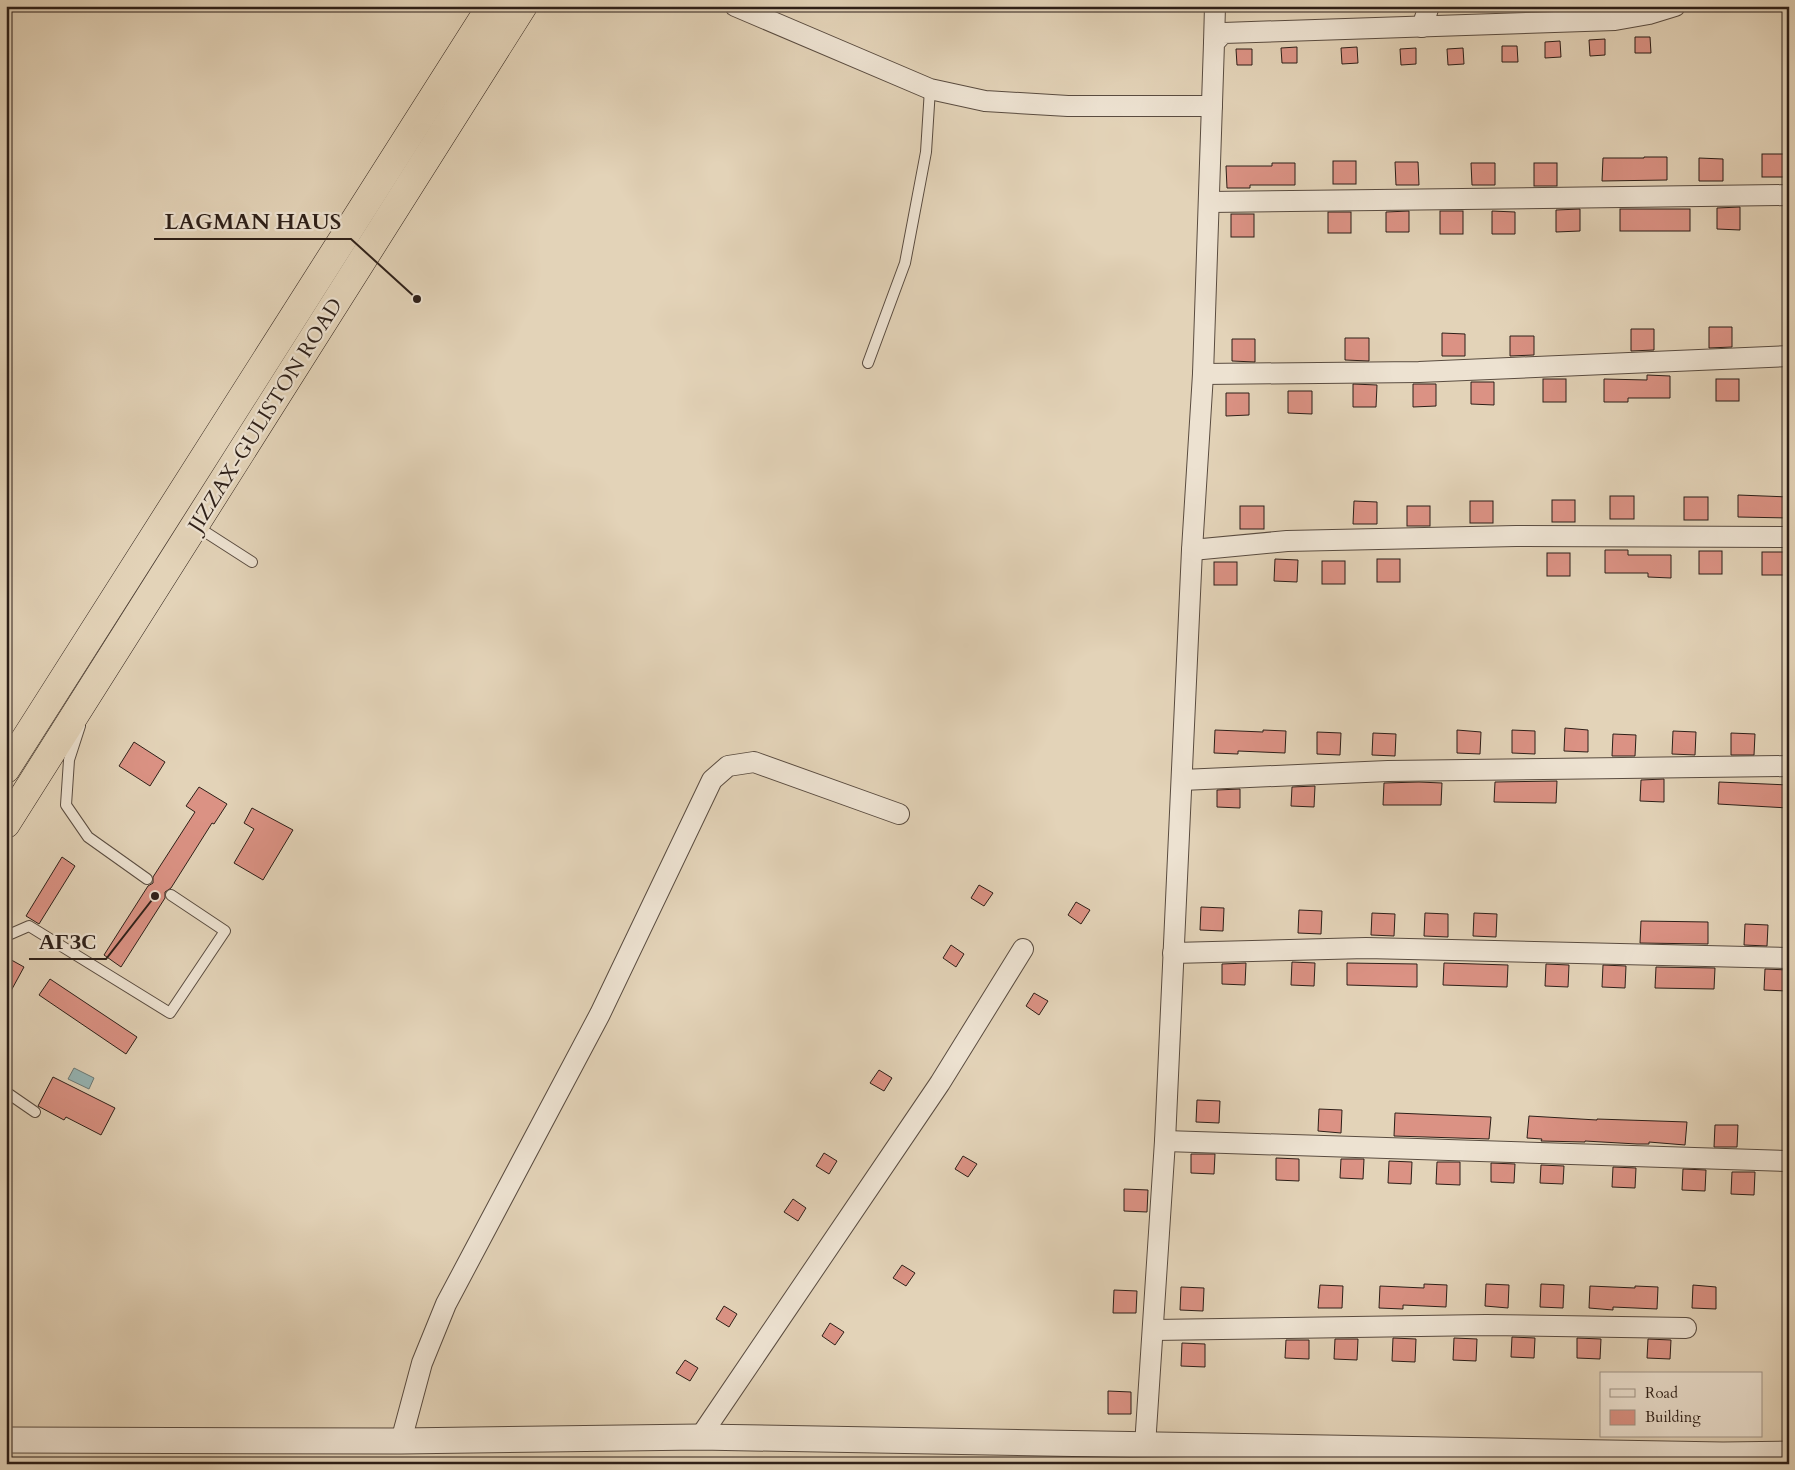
<svg xmlns="http://www.w3.org/2000/svg" width="1795" height="1470" font-family="Cardo,serif">
  <style>
    .water { fill: #96b6b6; stroke: #6c7a77 }
    .building { fill: #db9284; stroke: #2d1f18 }
    .lines { fill: none; stroke-linecap: round; stroke-linejoin: round }
    .service-casing { stroke: #5a4c40; stroke-width: 12 }
    .minor-casing { stroke: #5a4c40; stroke-width: 22 }
    .tertiary-casing { stroke: #5a4c40; stroke-width: 27 }
    .trunk-casing { stroke: #2d1f18; stroke-width: 29 }
    .service { stroke: #ede2d1; stroke-width: 10 }
    .minor { stroke: #ede2d1; stroke-width: 20 }
    .tertiary { stroke: #ede2d1; stroke-width: 25 }
    .trunk { stroke: #e3d3b8; stroke-width: 28 }
    .labels { text-anchor: middle; stroke-width: 4.5; stroke-linejoin: round; paint-order: stroke }
    .street-label { font-size: 21px; fill: #2d1f18; stroke: #ede2d1 }
    .leader { fill: none; stroke: #2d1f18; stroke-width: 2 }
    .callout-dot { fill: #2d1f18; stroke: #ede2d1; stroke-width: 2 }
    .callout-label { font-size: 22px; text-anchor: middle; font-weight: bold; fill: #2d1f18; stroke: #ede2d1; stroke-width: 4.5; stroke-linejoin: round; paint-order: stroke }
  </style>
  <rect width="100%" height="100%" fill="#e3d3b8"/>
  <filter id="stains"><feTurbulence type="fractalNoise" baseFrequency=".004" numOctaves="4"/><feColorMatrix values="0 0 0 0 .2 0 0 0 0 .09 0 0 0 0 .02 0 0 0 .5 -.17"/></filter>
  <radialGradient id="worn" r=".72"><stop offset=".6" stop-color="#630" stop-opacity="0"/><stop offset="1" stop-color="#630" stop-opacity=".3"/></radialGradient>
  <path class="water" d="M74 1068 94 1078 89 1089 68 1079Z"/>
  <g class="building">
    <path d="M1635 37H1650L1651 53H1635Z"/>
    <path d="M1605 39V55L1590 56 1589 40Z"/>
    <path d="M1560 41 1561 57 1545 58V42Z"/>
    <path d="M1502 46H1517L1518 62H1502Z"/>
    <path d="M1297 47V63H1282L1281 48Z"/>
    <path d="M1357 47 1358 63 1342 64 1341 48Z"/>
    <path d="M1416 48V64L1401 65 1400 49Z"/>
    <path d="M1463 48 1464 64 1448 65 1447 49Z"/>
    <path d="M1236 49H1252V65H1237Z"/>
    <rect x="1762" y="154" width="23" height="23"/>
    <path d="M1644 157H1667V180L1602 181 1603 158H1644Z"/>
    <path d="M1699 158 1723 159V181H1699Z"/>
    <rect x="1333" y="161" width="23" height="23"/>
    <path d="M1395 162H1418L1419 185H1396Z"/>
    <path d="M1272 163H1295V185H1250V188H1227L1226 166H1272Z"/>
    <path d="M1471 163H1495V185H1472Z"/>
    <rect x="1534" y="163" width="23" height="23"/>
    <path d="M1740 207V230L1717 229V208Z"/>
    <path d="M1580 209V231L1556 232V210Z"/>
    <rect x="1620" y="209" width="70" height="22"/>
    <path d="M1409 211V232H1386V212Z"/>
    <rect x="1440" y="211" width="23" height="23"/>
    <path d="M1492 211 1515 212V234H1492Z"/>
    <rect x="1328" y="212" width="23" height="21"/>
    <rect x="1231" y="214" width="23" height="23"/>
    <path d="M1709 327H1732V347L1709 348Z"/>
    <path d="M1631 329H1654V350L1631 351Z"/>
    <path d="M1442 333 1465 334V356H1442Z"/>
    <path d="M1510 336H1534V355L1510 356Z"/>
    <path d="M1345 338H1369V361L1345 360Z"/>
    <path d="M1232 339H1255V362L1232 361Z"/>
    <path d="M1647 375 1670 376V398H1628V402H1604V379L1647 380Z"/>
    <rect x="1543" y="379" width="23" height="23"/>
    <rect x="1716" y="379" width="23" height="22"/>
    <path d="M1471 382H1494V405L1471 404Z"/>
    <path d="M1353 384 1377 385 1376 407H1353Z"/>
    <path d="M1413 384H1436V406L1413 407Z"/>
    <path d="M1288 391H1312V414L1288 413Z"/>
    <path d="M1226 393H1249V415L1226 416Z"/>
    <path d="M1738 495 1789 497V518L1738 517Z"/>
    <rect x="1610" y="496" width="24" height="23"/>
    <rect x="1684" y="497" width="24" height="23"/>
    <rect x="1552" y="500" width="23" height="22"/>
    <path d="M1354 501 1377 502V524H1353Z"/>
    <rect x="1470" y="501" width="23" height="22"/>
    <rect x="1240" y="506" width="24" height="23"/>
    <rect x="1407" y="506" width="23" height="20"/>
    <path d="M1605 550H1628V555H1671V578L1648 577V573H1605Z"/>
    <rect x="1699" y="551" width="23" height="23"/>
    <rect x="1762" y="552" width="23" height="23"/>
    <rect x="1547" y="553" width="23" height="23"/>
    <path d="M1275 559 1298 560 1297 582 1274 581Z"/>
    <rect x="1377" y="559" width="23" height="23"/>
    <rect x="1322" y="561" width="23" height="23"/>
    <rect x="1214" y="562" width="23" height="23"/>
    <path d="M1565 728 1588 730V752L1564 751Z"/>
    <path d="M1215 730 1263 732V730L1286 731 1285 753 1238 751V754L1214 753Z"/>
    <path d="M1457 730 1481 732 1480 754 1457 753Z"/>
    <path d="M1512 730 1535 731V754L1512 753Z"/>
    <path d="M1673 731 1696 732 1695 755 1672 754Z"/>
    <path d="M1317 732 1341 733 1340 755 1317 754Z"/>
    <path d="M1373 733 1396 734 1395 756 1372 755Z"/>
    <path d="M1731 733 1755 734 1754 755H1731Z"/>
    <path d="M1613 734 1636 735 1635 756H1612Z"/>
    <path d="M134 742 165 762 150 786 119 766Z"/>
    <path d="M1664 779V802L1640 801 1641 780Z"/>
    <path d="M1557 781 1556 803 1494 802 1495 782Z"/>
    <path d="M1419 782 1442 783 1441 805H1383L1384 783Z"/>
    <path d="M1719 782 1789 785 1788 808 1718 804Z"/>
    <path d="M1315 786 1314 807 1291 806 1292 787Z"/>
    <path d="M199 787 227 804 214 824 212 823 171 888 165 892V898L121 967 104 955 148 886 153 883V877L195 812 186 806Z"/>
    <path d="M1240 789V808L1217 807V790Z"/>
    <path d="M252 808 293 830 263 880 234 863 254 829 244 823Z"/>
    <path d="M62 857 75 866 39 924 26 916Z"/>
    <path d="M979 885 993 893 984 906 971 898Z"/>
    <path d="M1076 902 1090 910 1081 924 1068 915Z"/>
    <path d="M1201 907 1224 908 1223 931 1200 930Z"/>
    <path d="M1299 910 1322 911 1321 934 1298 933Z"/>
    <path d="M1372 913 1395 914 1394 936 1371 935Z"/>
    <path d="M1425 913 1448 914V937L1424 936Z"/>
    <path d="M1474 913 1497 914 1496 937 1473 936Z"/>
    <path d="M1641 921 1708 922V944L1640 943Z"/>
    <path d="M1745 924 1768 925 1767 946 1744 945Z"/>
    <path d="M951 945 964 954 956 967 943 958Z"/>
    <path d="M6 957 24 967 6 1000Z"/>
    <path d="M1292 962 1315 963 1314 986 1291 985Z"/>
    <path d="M1246 963 1245 985 1222 984V964Z"/>
    <path d="M1347 963 1417 964V987L1347 985Z"/>
    <path d="M1444 963 1508 965 1507 987 1443 985Z"/>
    <path d="M1546 964 1569 965 1568 987 1545 986Z"/>
    <path d="M1603 965 1626 966 1625 988 1602 987Z"/>
    <path d="M1656 967 1715 968 1714 989 1655 988Z"/>
    <path d="M1765 969 1788 970 1787 991 1764 990Z"/>
    <path d="M50 979 137 1037 126 1054 39 995Z"/>
    <path d="M1034 993 1048 1001 1039 1015 1026 1006Z"/>
    <path d="M879 1070 892 1078 884 1091 870 1083Z"/>
    <path d="M53 1077 115 1108 101 1135 66 1117 64 1120 38 1106Z"/>
    <path d="M1197 1100 1220 1101 1219 1123 1196 1122Z"/>
    <path d="M1319 1109 1342 1110 1341 1133 1318 1131Z"/>
    <path d="M1395 1113 1491 1117 1489 1139 1394 1136Z"/>
    <path d="M1529 1116 1597 1120V1119L1687 1122 1685 1145 1649 1142V1144H1637L1585 1141V1142L1541 1141 1542 1139 1527 1138Z"/>
    <path d="M1715 1125H1738L1737 1147H1714Z"/>
    <path d="M824 1153 837 1161 829 1174 816 1166Z"/>
    <path d="M1191 1154H1215L1214 1174 1191 1173Z"/>
    <path d="M963 1156 977 1164 968 1177 955 1169Z"/>
    <path d="M1276 1158 1299 1159V1181L1276 1180Z"/>
    <path d="M1341 1159H1364L1363 1179 1340 1178Z"/>
    <path d="M1389 1161 1412 1162 1411 1184 1388 1183Z"/>
    <path d="M1437 1162H1460V1185L1436 1184Z"/>
    <path d="M1491 1163 1515 1164 1514 1183 1491 1182Z"/>
    <path d="M1541 1165 1564 1166 1563 1184 1540 1183Z"/>
    <path d="M1613 1167 1636 1168 1635 1188 1612 1187Z"/>
    <path d="M1683 1169 1706 1170 1705 1191 1682 1190Z"/>
    <path d="M1732 1172H1755L1754 1195 1731 1194Z"/>
    <path d="M1124 1189 1148 1190 1147 1212 1124 1211Z"/>
    <path d="M793 1199 806 1208 798 1221 784 1212Z"/>
    <path d="M902 1265 915 1273 906 1286 893 1278Z"/>
    <path d="M1424 1284 1447 1285 1446 1307 1403 1305V1309L1379 1308 1380 1286 1424 1288Z"/>
    <path d="M1486 1284 1509 1285 1508 1308 1485 1306Z"/>
    <path d="M1541 1284 1564 1285 1563 1308 1540 1307Z"/>
    <path d="M1320 1285 1343 1286 1342 1308H1318Z"/>
    <path d="M1693 1285 1716 1287V1309L1692 1308Z"/>
    <path d="M1590 1286 1635 1288V1286L1658 1287 1657 1309 1613 1307V1310L1589 1308Z"/>
    <path d="M1181 1287 1204 1288 1203 1311 1180 1310Z"/>
    <path d="M1114 1290 1137 1291 1136 1313H1113Z"/>
    <path d="M724 1306 737 1314 729 1327 716 1319Z"/>
    <path d="M830 1323 844 1332 835 1345 822 1336Z"/>
    <path d="M1512 1337 1535 1338 1534 1358 1511 1357Z"/>
    <path d="M1393 1338 1416 1339 1415 1362 1392 1361Z"/>
    <path d="M1454 1338 1477 1339 1476 1361 1453 1360Z"/>
    <path d="M1577 1338 1601 1339 1600 1359 1577 1358Z"/>
    <path d="M1335 1339H1358L1357 1360 1334 1359Z"/>
    <path d="M1648 1339 1671 1340 1670 1359 1647 1358Z"/>
    <path d="M1286 1340H1309V1359L1285 1358Z"/>
    <path d="M1182 1343 1205 1344V1367L1181 1366Z"/>
    <path d="M685 1360 698 1368 690 1381 676 1373Z"/>
    <path d="M1108 1391 1131 1392V1414H1108Z"/>
  </g>
  <g class="lines">
    <defs>
      <g id="service">
        <path d="M868 363 905 263 926 152 930 89"/>
        <path d="M196 526 252 562"/>
        <path d="M80 726 69 760 66 805 88 837 147 879"/>
        <path d="M6 936 29 926 170 1013 225 931 171 895"/>
        <path d="M6 1092 35 1112"/>
      </g>
      <g id="minor">
        <path d="M735 6 930 89 985 101 1068 106H1212"/>
        <path d="M1422 27 1429 6"/>
        <path d="M1214 43 1215 6"/>
        <path d="M1209 202 1789 195"/>
        <path d="M1203 374 1419 372 1789 356"/>
        <path d="M1192 550 1287 541 1516 536 1789 537"/>
        <path d="M1182 780 1388 771 1789 766"/>
        <path d="M1173 953 1366 948 1789 958"/>
        <path d="M1165 1141 1789 1161"/>
        <path d="M1154 1330 1486 1325 1686 1328"/>
        <path d="M700 1437 940 1083 1023 949"/>
        <path d="M401 1441 422 1363 446 1304 600 1014 712 780 728 766 754 762 899 814"/>
        <path d="M1145 1446 1165 1141 1192 550 1203 374 1214 43 1223 33 1615 20 1649 14 1675 6"/>
      </g>
      <path id="tertiary" d="M6 1440 401 1441 700 1437 1723 1455 1789 1454"/>
      <g id="trunk">
        <path d="M6 769 491 6"/>
        <path d="M6 824 523 6"/>
      </g>
    </defs>
    <use href="#service" class="service-casing"/>
    <use href="#minor" class="minor-casing"/>
    <use href="#tertiary" class="tertiary-casing"/>
    <use href="#trunk" class="trunk-casing"/>
    <use href="#service" class="service"/>
    <use href="#minor" class="minor"/>
    <use href="#tertiary" class="tertiary"/>
    <use href="#trunk" class="trunk"/>
  </g>
  <g class="labels">
    <g class="street-label">
      <text transform="translate(265 415) rotate(-58)" y="7">JIZZAX-GULISTON ROAD</text>
    </g>
  </g>
  <path class="leader" d="M417 299L351 239H154M155 896L106 959H29"/>
  <g class="callout-dot">
    <circle cx="417" cy="299" r="5"/>
    <circle cx="155" cy="896" r="5"/>
  </g>
  <g class="callout-label">
    <text x="253" y="229">LAGMAN HAUS</text>
    <text x="68" y="949">АГЗС</text>
  </g>
  <rect width="1795" height="1470" fill="none" stroke="#e3d3b8" stroke-width="25"/>
  <rect x="8" y="8" width="1780" height="1455" fill="none" stroke="#2d1f18" stroke-width="2.5"/>
  <rect x="12" y="12" width="1770" height="1445" fill="none" stroke="#2d1f18"/>
  <rect x="1600" y="1372" width="162" height="65" fill="#ede2d1" stroke="#a09487"/>
  <rect x="1610" y="1389" width="25" height="8" fill="#ede2d1" stroke="#a09487"/>
  <text x="1645" y="1398" font-size="15" fill="#2d1f18">Road</text>
  <rect x="1610" y="1410" width="25" height="15" fill="#db9284" stroke="#a09487"/>
  <text x="1645" y="1422" font-size="15" fill="#2d1f18">Building</text>
  <rect width="100%" height="100%" filter="url(#stains)"/>
  <rect width="100%" height="100%" fill="url(#worn)"/>
</svg>
